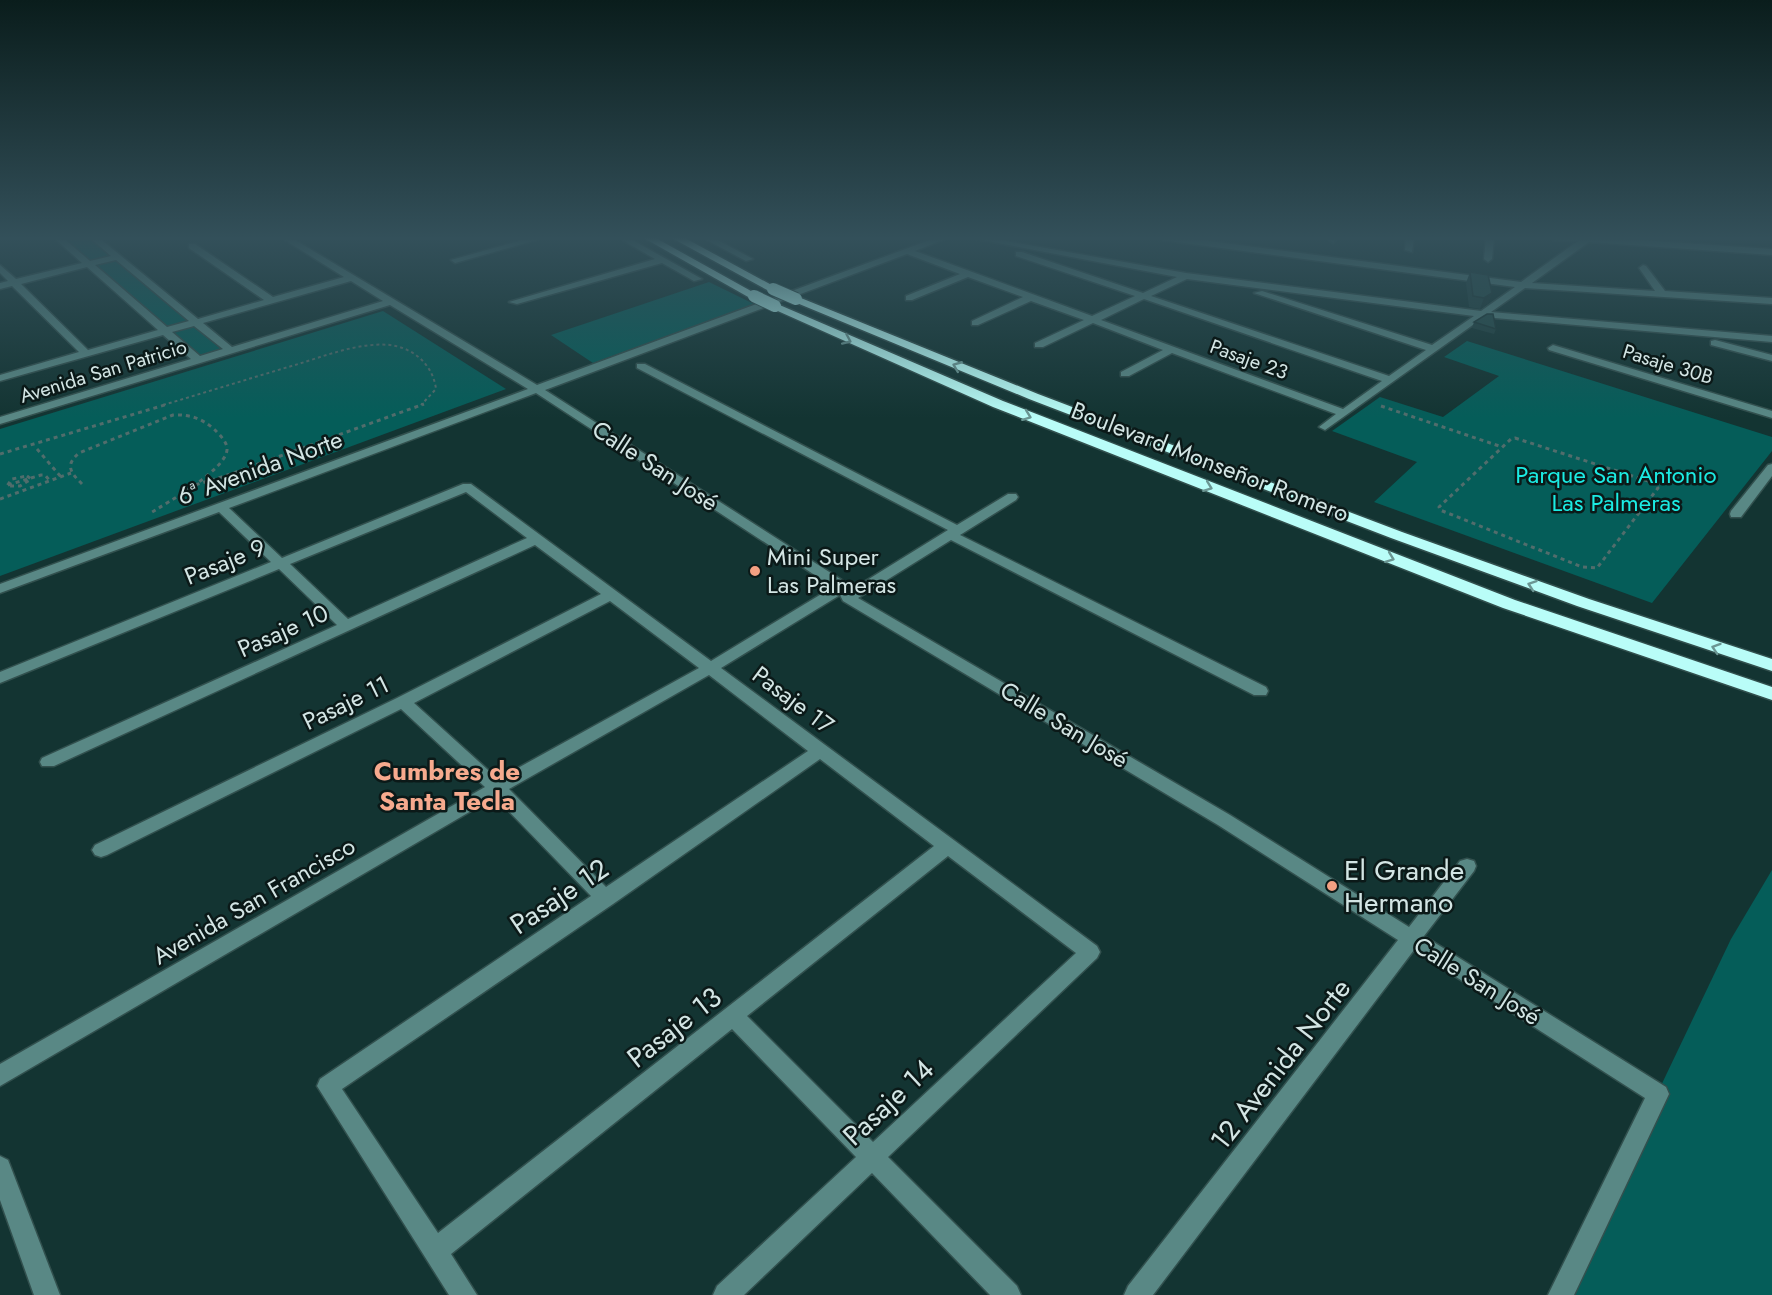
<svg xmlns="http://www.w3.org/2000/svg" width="1772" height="1295" font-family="Jost,sans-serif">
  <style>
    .green { fill: #055d59 }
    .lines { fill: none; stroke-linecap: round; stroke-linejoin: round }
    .minor-casing { stroke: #32504e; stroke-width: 3 }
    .highway-casing { stroke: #32504e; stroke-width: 3 }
    .path-far1 { stroke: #516d6c; stroke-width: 2; stroke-dasharray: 3 3; stroke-linecap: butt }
    .path { stroke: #516d6c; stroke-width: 3; stroke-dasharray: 4 4; stroke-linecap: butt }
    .minor { fill: #598885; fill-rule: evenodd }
    .highway { fill: #b9fdf8; fill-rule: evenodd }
    .highway-bridge-casing { stroke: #32504e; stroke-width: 14; stroke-linecap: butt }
    .highway-bridge { stroke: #b9fdf8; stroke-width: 12 }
    .wall { fill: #1f4140 }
    .shaded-wall { fill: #193534 }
    .building { fill: #244c4a; stroke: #193534; stroke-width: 1.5 }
    .oneway { stroke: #6b9693 }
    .poi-dot { fill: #f3a082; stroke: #0b1918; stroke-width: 2 }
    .labels { text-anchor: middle; stroke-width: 5; stroke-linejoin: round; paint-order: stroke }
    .far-street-label { font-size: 20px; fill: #d3e5e4; stroke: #0b1918 }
    .street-label { font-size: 24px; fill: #d3e5e4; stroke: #0b1918 }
    .park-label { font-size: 24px; fill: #1bebe3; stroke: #0b1918 }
    .poi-label { font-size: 24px; fill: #d3e5e4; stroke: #0b1918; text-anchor: start }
    .neighbourhood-label { font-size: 26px; font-weight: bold; fill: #f7aa8e; stroke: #0b1918 }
    .near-poi-label { font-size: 28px; fill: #d3e5e4; stroke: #0b1918; text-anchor: start }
    .near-street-label { font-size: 28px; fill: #d3e5e4; stroke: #0b1918 }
  </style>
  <rect width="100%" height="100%" fill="#133432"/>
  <g class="green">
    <path d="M58 237H93L226 347 195 357Z"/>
    <path d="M709 282 754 304 593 363 551 335Z"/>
    <path d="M383 311 506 389 0 576V429Z"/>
    <path d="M1467 341 1772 437V451L1652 603 1374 502 1417 462 1332 431 1380 397 1443 417 1499 376 1444 357Z"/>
    <path d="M1772 870V1295H1561L1731 939Z"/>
  </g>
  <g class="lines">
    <defs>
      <g id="minor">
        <path d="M53 237H62L90 261 111 256 89 237H98L198 319 264 300 189 248V244H195L273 297 344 277 280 237H290L537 385 938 237H950L915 251 1092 316 1135 296 1016 256V252H1022L1143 293 1177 277 966 237H984L1186 273 1481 311 1515 287 1161 240 1157 237H1179L1521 282 1578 241 1553 240 1549 237H1594L1772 249V255L1589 242 1532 283 1655 291 1639 268 1643 265 1646 266 1665 291 1772 298V304L1525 288 1491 312 1772 336V342L1484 317 1325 430 1319 427 1336 414 1172 353 1129 376H1121V372L1163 350 1093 323 1043 347H1035V343L1084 320 1031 301 978 325H972V321L1023 297 968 277 912 300H906V296L960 274 907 254 545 390 848 584 851 590 948 530 637 368V364H645L957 525 1008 494H1016L1018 497 1016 500 960 535 1266 687 1268 691 1266 695H1254L951 540 858 598 1230 815 1409 927 1460 861 1467 859 1474 861 1476 866 1474 871 1424 936 1666 1087 1669 1094 1574 1295H1548L1645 1098 1414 950 1153 1295H1124L1128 1286 1398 940 1218 825 843 601 840 595 721 668 1097 946 1100 952 1097 958 888 1157 1017 1286 1021 1295H990L872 1173 744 1295H713L717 1286 856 1157 732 1029 451 1254 477 1295H449L317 1086 320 1079 591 896 495 797 0 1086V1064L485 787 401 709 107 855 101 857 95 855 92 850 95 845 397 698 601 594 535 545 54 766H42L40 762 42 758 337 625 279 569 0 683V672L271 562 219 512 0 593V584L528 389 390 305 0 424V417L191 359 163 335 0 381V375L79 352 12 286 0 289V283L8 281 0 273V265L16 279 82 263ZM116 260 189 321 167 327 95 265ZM87 267 158 330 88 350 21 284ZM1187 279 1474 316 1432 345 1262 291 1254 293 1426 350 1389 376 1151 296ZM351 281 383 301 232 347 203 323ZM1144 299 1382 381 1343 409 1101 320ZM194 326 223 349 200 356 172 332ZM536 393 833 587 711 661 471 484H463L282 558 229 508ZM466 492 527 538 348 619 290 564ZM610 601 699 668 498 779 414 703ZM709 675 808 751 606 887 509 789ZM820 759 934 846 438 1233 342 1089 613 904ZM948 856 1076 953 873 1142 747 1016Z"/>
        <path d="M533 237H547L455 263 451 260Z"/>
        <path d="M617 237H627L702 279 694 281 662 263 517 304 509 302 655 259Z"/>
        <path d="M701 237H712L753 259 746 261Z"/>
        <path d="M1330 237H1338L1333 243 1329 240Z"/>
        <path d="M1406 237H1414L1412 252 1405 250Z"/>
        <path d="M1486 237H1494L1492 259 1488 262 1484 259Z"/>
        <path d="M1715 340 1772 355V361L1711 345V341Z"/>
        <path d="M1553 345 1772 411V418L1549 350 1548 348Z"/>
        <path d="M1772 464V476L1741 517H1731L1730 514 1731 511 1768 465Z"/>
        <path d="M0 1156 8 1160 60 1295H34L0 1200Z"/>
      </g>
      <g id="highway">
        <path d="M642 237H654L760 296 758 298H750Z"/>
        <path d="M670 237H683L779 289 773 292 769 291Z"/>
        <path d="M796 296 1038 394 1402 532 1589 599 1772 659V671L1577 606 1391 538 1029 399 792 301V297Z"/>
        <path d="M775 303 1003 401 1515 600 1772 687V700L1503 608 993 407 771 308 769 306Z"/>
      </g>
    </defs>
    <use href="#minor" class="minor-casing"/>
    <use href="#highway" class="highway-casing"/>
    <path class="path-far1" d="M163 405C207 392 251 378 295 365 325 356 359 342 390 345 414 348 433 365 436 389L421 405"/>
    <g class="path">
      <path d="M1381 406 1502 447"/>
      <path d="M1515 438 1657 484 1658 488 1597 568 1582 567 1440 510 1439 507 1511 439Z"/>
      <path d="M37 449 61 477"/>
      <path d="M0 454 168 404"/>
      <path d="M27 476 31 479 20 486H7L12 479Z"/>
      <path d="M82 484C70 472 65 465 79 453L173 415C190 414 203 419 215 430 220 435 228 443 227 450 225 471 166 503 149 514"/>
      <path d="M8 485 41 475H45L51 482"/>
      <path d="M188 487 225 476 424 404"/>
      <path d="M0 499 71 473"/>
    </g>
    <use href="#minor" class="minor"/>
    <use href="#highway" class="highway"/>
    <defs>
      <g id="highway-bridge">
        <path d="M773 289 796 299"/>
        <path d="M754 296 775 306"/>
      </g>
    </defs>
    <use href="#highway-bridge" class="highway-bridge-casing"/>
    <use href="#highway-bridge" class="highway-bridge"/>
  </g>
  <g class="wall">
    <path d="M1470 272 1492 293 1488 303 1480 309 1469 307 1466 283Z"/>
    <path d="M1474 322 1496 329 1494 334 1472 328Z"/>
  </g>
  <path class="shaded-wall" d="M1492 293 1488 303 1480 309 1484 298Z"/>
  <g class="building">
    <path d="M1470 272 1488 275 1492 293 1484 298 1473 296Z"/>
    <path d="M1487 314H1493L1496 329 1474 322Z"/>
  </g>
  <defs><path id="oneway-chevron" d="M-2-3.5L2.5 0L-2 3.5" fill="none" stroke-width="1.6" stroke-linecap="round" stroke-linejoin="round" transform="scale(1.5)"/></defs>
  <g class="oneway">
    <use href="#oneway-chevron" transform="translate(847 340) rotate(24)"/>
    <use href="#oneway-chevron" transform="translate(957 366) rotate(-158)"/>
    <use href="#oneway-chevron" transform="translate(1027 416) rotate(21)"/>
    <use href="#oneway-chevron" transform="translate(1208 487) rotate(21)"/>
    <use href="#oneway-chevron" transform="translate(1390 558) rotate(21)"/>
    <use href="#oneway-chevron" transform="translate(1532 585) rotate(-161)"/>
    <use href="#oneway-chevron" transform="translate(1716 648) rotate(-162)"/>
  </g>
  <linearGradient id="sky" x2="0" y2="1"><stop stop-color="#0a1d1c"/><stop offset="0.57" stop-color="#33505a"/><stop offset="1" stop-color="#33505a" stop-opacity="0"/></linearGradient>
  <rect width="1772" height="418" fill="url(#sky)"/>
  <g class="poi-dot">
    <circle cx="755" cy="571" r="6"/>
    <circle cx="1332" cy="886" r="6"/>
  </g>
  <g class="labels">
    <g class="far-street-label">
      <text transform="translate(1249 359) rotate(20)" y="7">Pasaje 23</text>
      <text transform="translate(1668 364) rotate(17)" y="7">Pasaje 30B</text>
      <text transform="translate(103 371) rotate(-17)" y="7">Avenida San Patricio</text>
    </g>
    <g class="street-label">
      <text transform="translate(1210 462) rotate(21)" y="8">Boulevard Monseñor Romero</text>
      <text transform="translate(655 466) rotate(33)" y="8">Calle San José</text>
      <text transform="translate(260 468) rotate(-20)" y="8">6ª Avenida Norte</text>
      <text transform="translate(225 562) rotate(-22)" y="8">Pasaje 9</text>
      <text transform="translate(283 631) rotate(-24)" y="8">Pasaje 10</text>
      <text transform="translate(793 700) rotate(37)" y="8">Pasaje 17</text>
      <text transform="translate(346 703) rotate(-26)" y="8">Pasaje 11</text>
      <text transform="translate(1064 725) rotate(31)" y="8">Calle San José</text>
      <text transform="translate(254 901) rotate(-30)" y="8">Avenida San Francisco</text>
      <text transform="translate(1477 981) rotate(32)" y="8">Calle San José</text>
    </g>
    <g class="park-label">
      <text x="1616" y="483">Parque San Antonio<tspan x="1616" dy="28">Las Palmeras</tspan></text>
    </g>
    <g class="poi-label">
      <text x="767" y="565">Mini Super<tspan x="767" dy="28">Las Palmeras</tspan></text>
    </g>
    <g class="neighbourhood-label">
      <text x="447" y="780">Cumbres de<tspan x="447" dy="30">Santa Tecla</tspan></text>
    </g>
    <g class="near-poi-label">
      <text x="1344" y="880">El Grande<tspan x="1344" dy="32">Hermano</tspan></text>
    </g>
    <g class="near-street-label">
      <text transform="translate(559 896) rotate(-34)" y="10">Pasaje 12</text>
      <text transform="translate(674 1027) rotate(-38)" y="10">Pasaje 13</text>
      <text transform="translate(1280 1064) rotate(-52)" y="10">12 Avenida Norte</text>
      <text transform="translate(888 1102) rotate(-43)" y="10">Pasaje 14</text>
    </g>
  </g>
</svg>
